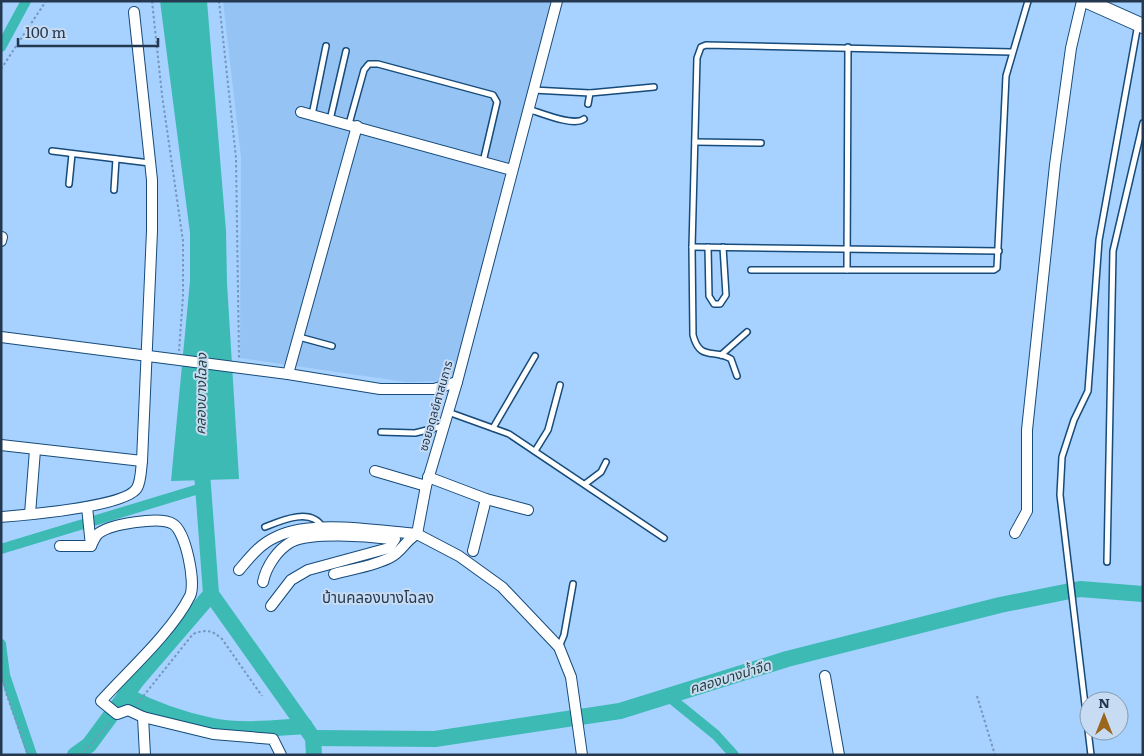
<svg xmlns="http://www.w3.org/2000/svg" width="1144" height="756" font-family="Literata,'Noto Sans Thai',serif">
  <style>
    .built { fill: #95c3f4 }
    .water { fill: #3cbab3 }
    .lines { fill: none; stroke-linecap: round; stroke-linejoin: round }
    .canal { stroke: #3cbab3; stroke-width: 10 }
    .river { stroke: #3cbab3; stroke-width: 16 }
    .lane-casing { stroke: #164b7a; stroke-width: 8 }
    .street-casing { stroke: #164b7a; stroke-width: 12 }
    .secondary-casing { stroke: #164b7a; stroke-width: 16 }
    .path { stroke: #7597bc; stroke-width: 2; stroke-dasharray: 2.5 2.5; stroke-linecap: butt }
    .lane { stroke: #fff; stroke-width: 5 }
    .street { stroke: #fff; stroke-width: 10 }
    .secondary { stroke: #fff; stroke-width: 14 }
    .labels { text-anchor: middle; stroke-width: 4; stroke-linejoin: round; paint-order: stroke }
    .street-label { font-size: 12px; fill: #243950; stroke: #c7dcf3 }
    .water-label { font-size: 14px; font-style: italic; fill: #243f3d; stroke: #c7dcf3 }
    .quarter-label { font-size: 15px; fill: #243950; stroke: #c7dcf3 }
  </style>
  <rect width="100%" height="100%" fill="#a7d1fe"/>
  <path class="built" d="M223 1H554L459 370 453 374 439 381 406 382 240 358 241 157Z"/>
  <path class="water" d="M160 1H207L226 231 227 283 239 479 171 481 190 281V233Z"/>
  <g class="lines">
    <g class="canal">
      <path d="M1 47 26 1"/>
      <path d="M1 549 202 488"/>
      <path d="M1 644 5 675 32 755"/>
      <path d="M668 696 716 735 734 755"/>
    </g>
    <g class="river">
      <path d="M201 459 211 594 313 738 314 755"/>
      <path d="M125 695C152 709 183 720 212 726 242 732 275 728 305 726"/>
      <path d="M313 738 435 739 620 711 787 659 1000 605 1080 589 1143 594"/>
      <path d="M75 755 89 745 137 680 211 594"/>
    </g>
    <defs>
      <g id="lane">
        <path d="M533 90 590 93 654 87"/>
        <path d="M588 104 590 93"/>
        <path d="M528 109C541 113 574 127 584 119"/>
        <path d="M312 115 326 46"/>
        <path d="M330 120 346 51"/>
        <path d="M349 124 364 70 369 64H378L493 95 497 102 483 162"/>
        <path d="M695 142 761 143"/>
        <path d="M52 151 150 163"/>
        <path d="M69 184 72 154"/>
        <path d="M114 190 116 159"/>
        <path d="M692 247 999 251"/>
        <path d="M708 247 709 296 714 304H720L726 295 723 247"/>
        <path d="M751 270H994L997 268 1006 76 1028 1"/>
        <path d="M847 270 848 47"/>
        <path d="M299 337 332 346"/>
        <path d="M721 355 747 332"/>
        <path d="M737 376 731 359C714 348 700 362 693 335L692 247 697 58 701 47 706 45 1011 52"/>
        <path d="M448 412 509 434 664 538"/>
        <path d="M493 428 535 356"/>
        <path d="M381 432 415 433 443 426"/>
        <path d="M535 451 548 430 560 385"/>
        <path d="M585 484 601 472 606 462"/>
        <path d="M265 527C282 520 312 507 323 528"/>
        <path d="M1107 562 1113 251 1143 123"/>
        <path d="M559 647 564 635 573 584"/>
        <path d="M1091 755 1060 495 1062 457 1074 420 1088 391 1099 240 1138 24"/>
      </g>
      <g id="street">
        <path d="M557 1 457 382 426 486 417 534 459 556 502 587 559 647 571 677 582 755"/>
        <path d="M301 112 512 170"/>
        <path d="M1 241 2 237"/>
        <path d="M1 337 288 374 380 389H434L457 382"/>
        <path d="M288 374 357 126"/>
        <path d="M1 445 142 461"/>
        <path d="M375 471 426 486"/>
        <path d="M428 477 486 499 528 510"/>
        <path d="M87 507 91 546C93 542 95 536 99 533 111 524 160 516 173 524 186 532 196 583 190 596 172 632 128 671 101 701L117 714 128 710 143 717 145 755"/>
        <path d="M30 514 35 450"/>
        <path d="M1 517C25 515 126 507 137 488 141 481 141 469 142 461L152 231V180L134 12"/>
        <path d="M1015 533 1027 511V430L1055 165 1071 48 1082 1"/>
        <path d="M60 546H91"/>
        <path d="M473 551 486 499"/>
        <path d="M239 570C250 557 260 544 276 537 313 519 377 531 417 534"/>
        <path d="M334 574C352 569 375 566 391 557 402 551 405 541 417 534"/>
        <path d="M263 582C266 567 277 550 291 542 311 532 367 536 391 539"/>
        <path d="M271 606 291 580 308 570 389 548 395 539"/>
        <path d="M825 676 839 755"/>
        <path d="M143 717 213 734 273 739 281 755"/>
      </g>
      <path id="secondary" d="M1087 1 1143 26"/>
    </defs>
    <use href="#lane" class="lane-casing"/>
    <use href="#street" class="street-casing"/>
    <use href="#secondary" class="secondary-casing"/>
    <g class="path">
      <path d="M152 1 162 95 183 241V296L179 351"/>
      <path d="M219 1 236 158 239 358"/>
      <path d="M1 69 46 1"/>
      <path d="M1 669 6 693 28 755"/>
      <path d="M977 696 995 755"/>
      <path d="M137 704 193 634C206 629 212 630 222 639L262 696"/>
      <path d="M81 755 111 722"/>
    </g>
    <use href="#lane" class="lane"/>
    <use href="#street" class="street"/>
    <use href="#secondary" class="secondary"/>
  </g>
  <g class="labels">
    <g class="street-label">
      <text transform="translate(436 406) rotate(-74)" y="4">ซอยอดุลย์ศาสนการ</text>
    </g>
    <g class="water-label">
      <text transform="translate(201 394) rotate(-89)" y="5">คลองบางโฉลง</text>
      <text transform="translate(730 677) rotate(-17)" y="5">คลองบางน้ำจืด</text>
    </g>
    <g class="quarter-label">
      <text x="378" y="603">บ้านคลองบางโฉลง</text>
    </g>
  </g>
  <rect width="1144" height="756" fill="none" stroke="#243950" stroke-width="5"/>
  <g transform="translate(1104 716)"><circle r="24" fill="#c7dcf3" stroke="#869bb2"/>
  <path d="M0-4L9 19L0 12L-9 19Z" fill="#9a661d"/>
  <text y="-8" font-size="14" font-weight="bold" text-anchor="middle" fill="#243950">N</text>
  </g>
  <path d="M18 38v8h140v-8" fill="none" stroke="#243950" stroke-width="2.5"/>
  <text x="25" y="38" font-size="15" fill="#243950" stroke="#c7dcf3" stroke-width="4" paint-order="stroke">100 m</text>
</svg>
